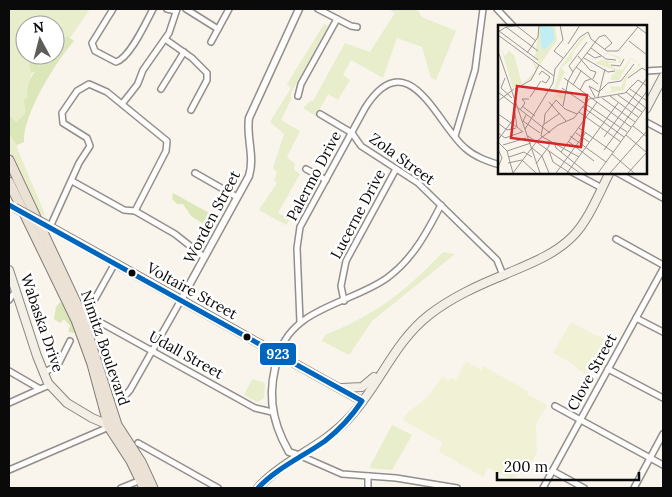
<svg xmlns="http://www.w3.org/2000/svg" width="672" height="497" font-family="Lora,serif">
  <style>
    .green { fill: #e8eecb }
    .forest { fill: #dbe6b9 }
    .pitch { fill: #f1f2d5 }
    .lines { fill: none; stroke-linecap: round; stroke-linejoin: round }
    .minor-casing { stroke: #928f8c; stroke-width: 8 }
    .tertiary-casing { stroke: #928f8c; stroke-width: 9 }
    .secondary-casing { stroke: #888682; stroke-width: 10 }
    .primary-casing { stroke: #7f7d79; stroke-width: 11 }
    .minor { stroke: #fefdfc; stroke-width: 5 }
    .tertiary { stroke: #fefdfc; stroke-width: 6 }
    .secondary { stroke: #f4efe6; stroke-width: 8 }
    .primary { stroke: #ebe1d5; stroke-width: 9 }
    .secondary-bridge-casing { stroke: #888682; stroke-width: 10; stroke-linecap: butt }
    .secondary-bridge { stroke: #f4efe6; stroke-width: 8 }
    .bus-1-casing { stroke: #fff; stroke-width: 9 }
    .bus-1 { stroke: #0065bd; stroke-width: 5 }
    .bus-dot { fill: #0a0a0a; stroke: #fff; stroke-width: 2 }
    .labels { text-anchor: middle; stroke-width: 5; stroke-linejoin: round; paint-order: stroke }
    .street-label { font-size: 15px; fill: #0a0a0a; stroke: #fff }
    .inset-road { fill: none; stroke: #999692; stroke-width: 1 }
    .view { fill: #d62828; fill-opacity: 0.15; stroke: #d62828; stroke-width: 2.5 }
    .inset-edge { fill: none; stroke: #0a0a0a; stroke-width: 2.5 }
    .line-badge { stroke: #fff; stroke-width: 2 }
    .badge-label { font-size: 14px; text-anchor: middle; font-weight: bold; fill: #fff }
  </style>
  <rect width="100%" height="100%" fill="#f9f4ec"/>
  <g class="green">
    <path d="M12 9H90L70 38 67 36 55 46V25H25V55L48 56 31 75 26 91 28 98 24 107 25 114 16 122 9 115V11Z"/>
    <path d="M388 9H417L422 17 456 31 436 80 431 78 422 47 397 38 383 78 351 60 343 75 350 80 338 100 328 94 316 116 303 108 310 101H313L345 43 370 52 395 13Z"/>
    <path d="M324 24 328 26 291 93V100L281 120 300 131 287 157 295 164 294 170 300 174 278 213 290 219 286 225 259 210 277 183 274 180 277 172 273 168 284 134 270 122 291 88 287 84Z"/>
    <path d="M9 134 17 145V148L46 217 37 211 14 163 9 149Z"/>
    <path d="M443 252 455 254 372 321 349 355 322 341 325 335C377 314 405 292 443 252Z"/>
    <path d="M252 379 265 383 264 398 257 402 244 395Z"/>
    <path d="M392 425 412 435 392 470 369 468Z"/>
  </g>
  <g class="forest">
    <path d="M67 36 74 41C56 61 22 116 24 142L17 145 9 134V115L16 122 25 114 24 100 28 98C24 92 30 77 35 72H31L29 64 36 62 39 66 42 64 43 57 55 55V46Z"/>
    <path d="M173 193 220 219 203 246 197 244 207 226 191 216 183 204H177L172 199Z"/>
    <path d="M60 302 64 306 76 332 75 333 68 332 70 326 64 319 60 323 54 319 56 307Z"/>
  </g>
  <g class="pitch">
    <path d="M571 322 605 340 591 373 586 375 571 363 553 353Z"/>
    <path d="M466 361 481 370 483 366 528 391 527 394 547 405 536 424 537 452 533 460 524 471 511 479 488 468 483 477 441 453 439 450 443 443 403 420C406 411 413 409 419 404 428 398 436 385 443 376L448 380 451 378 456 380Z"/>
  </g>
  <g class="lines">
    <defs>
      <g id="minor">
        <path d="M113 9 92 43 95 51 116 62C130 58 146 22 153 9"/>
        <path d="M167 9 176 11"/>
        <path d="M186 9 218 29"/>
        <path d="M318 9 351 26 357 27"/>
        <path d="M497 9 513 26"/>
        <path d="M165 39 192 58 207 73V80L191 110"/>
        <path d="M211 42 229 9"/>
        <path d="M646 71 663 70"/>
        <path d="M138 83 143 70 169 33 177 9"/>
        <path d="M161 89 184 52"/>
        <path d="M298 96 301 84 337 19"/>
        <path d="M122 104 137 85"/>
        <path d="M320 114 352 133 361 146 418 183 497 260 503 275"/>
        <path d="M646 122 663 131"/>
        <path d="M455 136 475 70 483 9"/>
        <path d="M306 169 326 180"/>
        <path d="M572 172 602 188"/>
        <path d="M616 172 663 198"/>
        <path d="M195 173 237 197"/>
        <path d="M72 181 124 210 135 211"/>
        <path d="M135 211 175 234 204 257"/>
        <path d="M50 227 79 163 90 146 87 138 63 123 62 113 77 91 89 84 107 92 167 141 166 151 135 211"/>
        <path d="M616 239 663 265"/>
        <path d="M115 263 91 306 92 313 98 321 255 408 272 412"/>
        <path d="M9 300 15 292"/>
        <path d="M344 301 341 286 346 261 396 169"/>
        <path d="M636 318 663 332"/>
        <path d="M300 322 297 248 300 227 365 108C408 40 437 124 465 148 475 157 487 161 500 165"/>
        <path d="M279 354C292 308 352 303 387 278 413 259 427 232 441 205"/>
        <path d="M608 369 663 398"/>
        <path d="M9 371 40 389 50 385"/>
        <path d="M43 373 58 365 70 341"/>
        <path d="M122 399 130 390 181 300"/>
        <path d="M9 403 40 389"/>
        <path d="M555 406 663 465"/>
        <path d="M138 443 218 488"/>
        <path d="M301 456 342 474 396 478 457 488"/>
        <path d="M9 470 109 427"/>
        <path d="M553 471 584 488"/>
        <path d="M121 488 141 480"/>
        <path d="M368 488V476"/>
        <path d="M543 488 663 269"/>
        <path d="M634 488 663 434"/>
      </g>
      <g id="tertiary">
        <path d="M181 300 249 176C255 156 246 137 249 118L299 9"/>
        <path d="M279 354C267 390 270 419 289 452L301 456"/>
      </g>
      <g id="secondary">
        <path d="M646 109 663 77"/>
        <path d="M45 224 362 401"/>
        <path d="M9 270 37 356 48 383 67 403 92 418 111 426"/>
        <path d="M342 388 362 387 374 377"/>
        <path d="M258 488C283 460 322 447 348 419 379 387 393 343 429 315 452 297 479 285 506 274 529 264 554 255 572 237 589 220 599 193 610 172"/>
      </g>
      <g id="primary">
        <path d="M9 160 81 313 117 425 141 462 153 488"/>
        <path d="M9 182 76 320 92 364 109 427 131 461 144 488"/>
      </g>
    </defs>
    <use href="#minor" class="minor-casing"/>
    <use href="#tertiary" class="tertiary-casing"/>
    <use href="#secondary" class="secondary-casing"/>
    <use href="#primary" class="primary-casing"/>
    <use href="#minor" class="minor"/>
    <use href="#tertiary" class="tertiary"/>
    <use href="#secondary" class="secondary"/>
    <use href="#primary" class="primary"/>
    <defs>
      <path id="secondary-bridge" d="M15 208 45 224"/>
    </defs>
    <use href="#secondary-bridge" class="secondary-bridge-casing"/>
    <use href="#secondary-bridge" class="secondary-bridge"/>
    <defs>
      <path id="bus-1" d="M9 205 362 401C352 416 339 430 325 441 302 457 277 468 258 488"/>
    </defs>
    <use href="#bus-1" class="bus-1-casing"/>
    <use href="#bus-1" class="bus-1"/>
  </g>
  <g class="bus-dot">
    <circle cx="132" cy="273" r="4.5"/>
    <circle cx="247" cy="337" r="4.5"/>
  </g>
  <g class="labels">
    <g class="street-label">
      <text transform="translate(402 159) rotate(36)" y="5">Zola Street</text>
      <text transform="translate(314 176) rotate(-62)" y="5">Palermo Drive</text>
      <text transform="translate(358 214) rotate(-62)" y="5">Lucerne Drive</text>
      <text transform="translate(212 217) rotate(-62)" y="5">Worden Street</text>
      <text transform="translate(192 291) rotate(29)" y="5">Voltaire Street</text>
      <text transform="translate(42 323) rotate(71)" y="5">Wabaska Drive</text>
      <text transform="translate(105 348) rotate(71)" y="5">Nimitz Boulevard</text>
      <text transform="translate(186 355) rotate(29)" y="5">Udall Street</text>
      <text transform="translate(592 372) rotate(-61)" y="5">Clove Street</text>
    </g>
  </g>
  <g transform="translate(498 25)">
    <rect width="149" height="149" fill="#f9f4ec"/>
    <path d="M41 0H57L59 15 42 40 37 32ZM90 9 75 27 74 34 63 43 67 47 59 64 66 71 63 75 60 71 51 78 60 68 56 65 62 43 83 13ZM3 23 7 31 11 26 16 30 24 59 38 46 34 36 39 40V46L33 54 20 61 16 62 15 64ZM102 26 122 32 123 36 122 37 110 38 118 44 124 45 133 33 143 40 129 52 126 65 105 69 114 66 112 61 123 62 127 52 140 42V38L133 34 121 55H113V51L119 46 97 38 103 35 120 37 122 34Z" fill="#e8eecb"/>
    <path d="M42 0 53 2 56 5V15L46 25 43 22Z" fill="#c1eef4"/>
    <path class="inset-road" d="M62 0 65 15 56 26 65 33M137 0 149 9M19 1 38 16M8 2 40 26M1 6 40 35M0 7 8 2 26 0M0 10 56 51M131 16 149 30M70 19 82 0M93 23 108 34 118 35M107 24 114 18 107 10M0 26 42 148M120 26 140 2M29 28 40 12 41 0M89 28 97 33 103 31M80 31 92 45 98 47 95 54M86 33 110 47 117 46M113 40 122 41 126 34M78 42 100 59M75 47 71 41 89 17M41 50 44 46 52 52 48 58 44 56M7 53 3 63 14 73M66 53 133 102M130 53 144 43 149 46M75 60 83 46M64 63 129 107M17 64 33 55 41 40M132 64 149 76M82 65 87 56 93 54M0 67 52 108M128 67 148 83M120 70 144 87M112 71 140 92M32 72 43 56M97 72 91 61 101 67 110 58 123 56 136 39M100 72 107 44M104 73 137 97M0 76 16 64M51 77 68 96M24 81 37 91M65 81 70 56 76 45 101 12 107 10M16 82 19 102 25 107M85 82 126 112M22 85 27 78 24 74H31M81 87 123 117M62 88 45 100 43 111 81 132M0 89 19 102M28 90 25 96 42 108M0 98 9 105 18 103M46 99 47 89 58 75 67 84 79 89M135 101 149 112M81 103 115 127M27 104 55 58 57 44 82 12 90 7 93 14 109 26H120M0 108 7 113 24 107M78 108 91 117M128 110 148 127M30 111 82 148M72 111 108 137M106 112 149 53M0 115 17 92M0 117 9 126 15 148M56 117 58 123 89 148M71 117 96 136M5 120 28 113M34 123 44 131 51 148M0 124 4 133 0 142M106 125 149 66M9 126 33 118M51 126 55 137 72 148M63 127 99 77M114 129 136 148M11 132 26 127 34 132M10 138 24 135 38 148M38 139 51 121V116M15 148 39 116 60 100 76 93 91 74 127 68 140 55 149 61M58 148 88 107M69 148 120 78M100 148 149 81M112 148 149 106M130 148 149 127"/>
    <path class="view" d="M19 61 89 70 83 122 13 113Z"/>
    <rect width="149" height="149" class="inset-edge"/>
  </g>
  <rect class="line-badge" x="259" y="342" width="38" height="24" rx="5" fill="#0065bd"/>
  <g class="badge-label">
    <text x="278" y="359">923</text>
  </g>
  <rect width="672" height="497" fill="none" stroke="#0a0a0a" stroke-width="20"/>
  <g transform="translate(40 40) rotate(353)"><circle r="24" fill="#ffffff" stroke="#9d9d9d"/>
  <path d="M0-4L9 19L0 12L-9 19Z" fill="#5e5c59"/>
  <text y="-8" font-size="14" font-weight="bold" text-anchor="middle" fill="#0a0a0a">N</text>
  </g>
  <path d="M497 472v8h142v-8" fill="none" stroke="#0a0a0a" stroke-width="2.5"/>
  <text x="504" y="472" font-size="15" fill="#0a0a0a" stroke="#ffffff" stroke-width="4" paint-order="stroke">200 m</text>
</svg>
